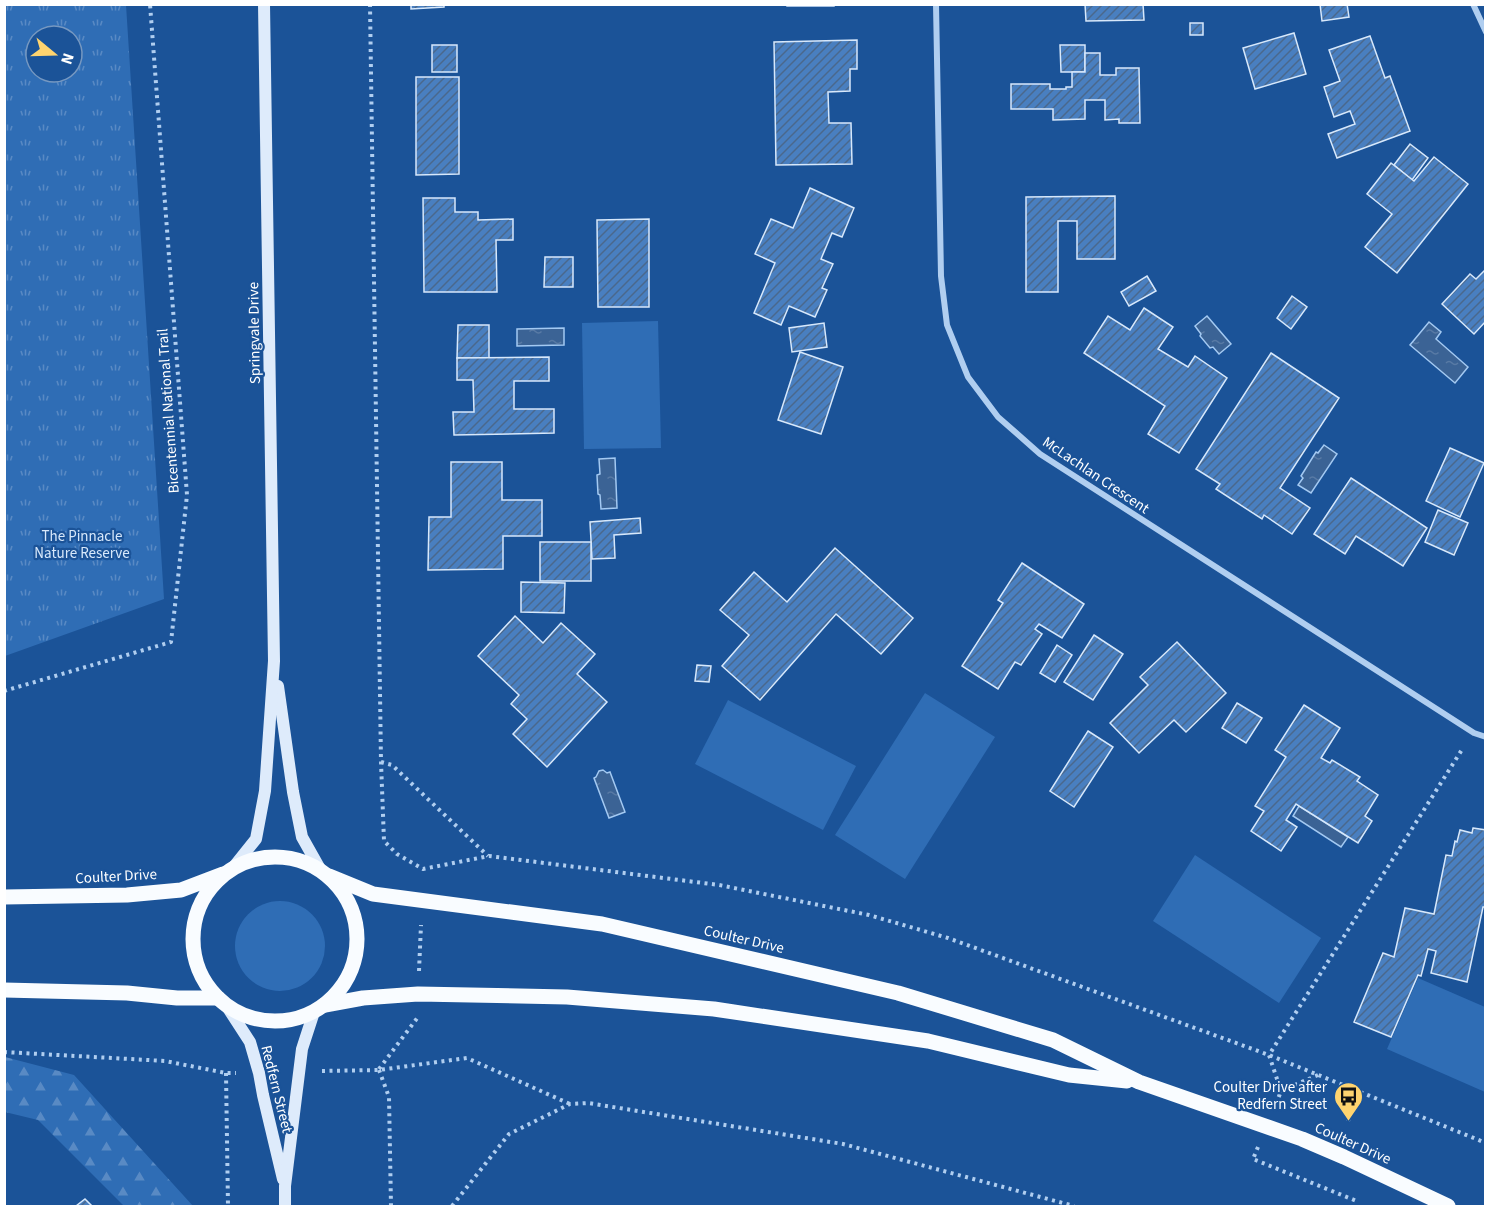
<svg xmlns="http://www.w3.org/2000/svg" width="1490" height="1211" font-family="'Source Sans 3',sans-serif">
  <style>
    .grass { fill: #2f6db5 }
    .forest { fill: url(#forest-firs) }
    .park { fill: url(#park-tufts); fill-rule: evenodd }
    .water { fill: url(#water-ripples); stroke: #a3c9f2; stroke-width: 1.5 }
    .building { fill: url(#building-hatch); stroke: #d7e8fb; stroke-width: 1.5 }
    .lines { fill: none; stroke-linecap: round; stroke-linejoin: round }
    .path { stroke: #b0cef0; stroke-width: 4; stroke-dasharray: 3 4.5; stroke-linecap: butt }
    .street { stroke: #b0cef0; stroke-width: 6 }
    .secondary { stroke: #deebfb; stroke-width: 12 }
    .primary { stroke: #f9fcff; stroke-width: 15 }
    .labels { text-anchor: middle; stroke-width: 4.5; stroke-linejoin: round; paint-order: stroke }
    .street-label { font-size: 15px; fill: #fff; stroke: #1b5398 }
    .park-label { font-size: 15px; fill: #d7e8fb; stroke: #1b5398 }
    .poi-label { font-size: 15px; fill: #fff; stroke: #1b5398; text-anchor: end }
  </style>
  <defs>
    <pattern id="forest-firs" width="22" height="20" patternUnits="userSpaceOnUse" patternTransform="scale(1.5)"><rect width="22" height="20" fill="#2f6db5"/><path d="M5 1l3.5 6h-7zM16 11l3.5 6h-7z" fill="#598ac4"/></pattern>
    <pattern id="park-tufts" width="24" height="20" patternUnits="userSpaceOnUse" patternTransform="scale(1.5)"><rect width="24" height="20" fill="#2f6db5"/><path d="M3 7l-1-3M5 7V3M7 7l1-3M15 17l-1-3M17 17v-4M19 17l1-3" fill="none" stroke="#598ac4"/></pattern>
    <pattern id="water-ripples" width="26" height="14" patternUnits="userSpaceOnUse" patternTransform="scale(1.5)"><rect width="26" height="14" fill="#3b6395"/><path d="M2 4q2-2 4 0t4 0M15 11q2-2 4 0t4 0" fill="none" stroke="#587aa5"/></pattern>
    <pattern id="building-hatch" width="6" height="6" patternUnits="userSpaceOnUse" patternTransform="scale(1.5)"><rect width="6" height="6" fill="#497fc0"/><path d="M-1 1l2-2M0 6l6-6M5 7l2-2" fill="none" stroke="#4a688c"/></pattern>
  </defs>
  <rect width="100%" height="100%" fill="#1b5398"/>
  <g class="grass">
    <path d="M658 321 661 448 584 449 582 323Z"/>
    <path d="M925 693 995 737 905 879 835 835Z"/>
    <path d="M728 700 856 766 823 830 695 764Z"/>
    <path d="M1195 855 1321 938 1279 1003 1153 921Z"/>
    <circle cx="280" cy="946" r="45"/>
    <path d="M1418 978 1485 1007V1092L1387 1049Z"/>
  </g>
  <path class="forest" d="M5 1057 74 1075 193 1206H124L38 1120 5 1112Z"/>
  <path class="park" d="M5 4 126 5 164 599 5 656ZM36 36H72V72H36Z"/>
  <g class="water">
    <path d="M1207 316 1231 344 1219 354 1213 347 1210 348 1200 336 1201 334 1195 326Z"/>
    <path d="M1429 322 1441 332 1436 339 1468 367 1455 383 1410 345Z"/>
    <path d="M564 328V345L517 346V329Z"/>
    <path d="M1324 445 1337 454 1311 493 1298 485 1303 478 1301 476 1316 452 1318 453Z"/>
    <path d="M615 458 617 508 601 509 600 495 598 494 597 475 600 474 599 459Z"/>
    <path d="M603 770 607 773 610 772 625 812 609 818 594 778 596 777 599 771Z"/>
    <path d="M1299 806 1348 837 1341 847 1293 816Z"/>
  </g>
  <g class="building">
    <path d="M411 4H444V7L411 9Z"/>
    <rect x="787" y="4" width="47" height="2"/>
    <path d="M1085 4H1143L1144 20 1086 21Z"/>
    <path d="M1320 4H1347L1349 17 1322 21Z"/>
    <rect x="1190" y="23" width="13" height="12"/>
    <path d="M1294 33 1306 74 1255 89 1243 48Z"/>
    <path d="M1370 36 1385 78 1390 76 1410 131 1337 158 1328 134 1355 124 1350 111 1334 117 1324 87 1340 81 1329 50Z"/>
    <path d="M857 40V69H850V91L828 92 829 123H851L852 164 776 165 774 42Z"/>
    <rect x="432" y="45" width="25" height="27"/>
    <path d="M1060 45H1085V72H1061Z"/>
    <path d="M1085 53H1100V75H1116V68H1139L1140 123H1119V119L1105 120V100H1085V119L1053 120V109H1011V84H1050V89H1066V87H1072V72H1085Z"/>
    <path d="M416 77H459V174L416 175Z"/>
    <path d="M1410 144 1428 158 1412 180 1394 165Z"/>
    <path d="M1434 157 1468 184 1397 273 1365 247 1392 214 1367 194 1391 163 1414 181Z"/>
    <path d="M810 188 854 208 842 237 832 233 821 259 833 264 822 288 827 290 815 317 789 306 781 325 754 313 775 263 755 254 771 219 793 228Z"/>
    <path d="M1115 196V259H1077V221H1058V292H1026V197Z"/>
    <path d="M423 198H455V212H478V220L513 219V240H496L497 292H424Z"/>
    <path d="M649 219V307H598L597 220Z"/>
    <path d="M545 257H573V287H544Z"/>
    <path d="M1486 269V321L1474 334 1442 304 1470 274 1476 279Z"/>
    <path d="M1147 276 1156 291 1129 306 1121 292Z"/>
    <path d="M1292 296 1307 307 1291 329 1277 318Z"/>
    <path d="M1144 308 1173 327 1158 349 1188 367 1195 356 1227 378 1179 453 1148 434 1165 406 1084 353 1108 316 1130 330Z"/>
    <path d="M824 323 827 347 792 352 789 328Z"/>
    <path d="M458 325H489V358H457Z"/>
    <path d="M800 352 843 367 821 434 778 420Z"/>
    <path d="M1271 353 1339 398 1280 488 1310 508 1292 534 1264 515 1262 519 1216 489 1220 484 1196 469Z"/>
    <path d="M549 357V381H514V409H554V433L454 435 453 412H474L473 380H457V358Z"/>
    <path d="M1450 448 1484 463 1460 517 1426 501Z"/>
    <path d="M451 462H502V500H542V536H503V569L428 570 429 517H451Z"/>
    <path d="M1351 478 1427 528 1403 566 1356 536 1345 554 1314 534Z"/>
    <path d="M1438 510 1468 523 1454 555 1425 542Z"/>
    <path d="M640 518 641 533 614 535 615 558 592 559 590 522Z"/>
    <rect x="540" y="542" width="51" height="39"/>
    <path d="M835 548 913 618 881 654 836 614 760 700 722 666 749 635 720 610 754 572 787 602Z"/>
    <path d="M1022 563 1084 604 1062 638 1039 624 1035 629 1042 634 1021 665 1015 662 998 689 962 666 1003 603 998 600Z"/>
    <path d="M521 582 565 583 564 613 521 612Z"/>
    <path d="M515 616 543 643 561 623 595 654 577 674 607 702 547 767 513 734 527 719 511 704 519 695 478 656Z"/>
    <path d="M1094 635 1123 654 1093 700 1064 682Z"/>
    <path d="M1177 642 1226 693 1186 732 1174 720 1139 753 1110 723 1148 685 1140 677Z"/>
    <path d="M1057 645 1072 655 1055 682 1040 673Z"/>
    <path d="M697 665 711 666 709 682 695 681Z"/>
    <path d="M1237 703 1262 718 1246 743 1222 728Z"/>
    <path d="M1304 705 1340 728 1321 758 1330 763 1332 760 1360 777 1357 781 1378 795 1365 816 1372 821 1358 843 1296 804 1286 820 1297 827 1281 851 1251 831 1264 811 1255 806 1286 757 1275 750Z"/>
    <path d="M1088 731 1113 747 1074 807 1050 791Z"/>
    <path d="M1473 828 1486 830V907H1483L1467 982 1431 973 1436 951 1428 949 1421 976 1418 975 1391 1037 1354 1022 1383 953 1394 957 1405 908 1434 914 1446 855 1452 856 1455 841 1457 842 1460 830 1472 833Z"/>
    <path d="M85 1199 92 1206H76Z"/>
  </g>
  <g class="lines">
    <g class="path">
      <path d="M370 4 381 762 384 841 397 854 423 869 489 856 719 885 869 915 948 938 1269 1055 1486 1143"/>
      <path d="M4 691 171 642 187 495 150 4"/>
      <path d="M381 762 392 765 488 856"/>
      <path d="M419 971 421 925"/>
      <path d="M4 1052 165 1061 226 1073H236"/>
      <path d="M379 1069 418 1017"/>
      <path d="M379 1070 389 1097 391 1206"/>
      <path d="M322 1071 379 1070 467 1058 570 1104"/>
      <path d="M226 1073 228 1206"/>
      <path d="M1318 1075 1281 1091 1269 1055 1463 748"/>
      <path d="M1276 1104 1281 1091"/>
      <path d="M1348 1121 1359 1091"/>
      <path d="M1258 1147 1253 1159 1359 1202"/>
      <path d="M452 1206 509 1134 570 1104 588 1103 843 1144 1074 1206"/>
    </g>
    <g class="street">
      <path d="M936 4 941 276 947 325 968 377 998 417 1040 454 1474 733 1486 737"/>
      <path d="M1473 4 1486 32"/>
    </g>
    <g class="secondary">
      <path d="M278 686 293 792 302 837 320 869"/>
      <path d="M232 869 256 839 265 791 274 661 264 4"/>
      <path d="M226 1005 250 1042 259 1073 263 1095 283 1179"/>
      <path d="M285 1206V1186L302 1049 314 1012"/>
    </g>
    <g class="primary">
      <circle cx="275" cy="939" r="82"/>
      <path d="M329 876 373 894 602 924 898 993 1053 1040 1139 1082 1302 1139 1344 1157 1448 1206"/>
      <path d="M4 897 127 895 181 890 223 874"/>
      <path d="M4 990 127 993 177 998H218"/>
      <path d="M325 1005 363 998 418 994 567 997 714 1009 928 1041 1069 1075 1127 1081"/>
    </g>
  </g>
  <defs>
    <symbol id="bus-pin" viewBox="-11 -11 22 30"><path d="M0 17L-7.5 6A9.5 9.5 0 1 1 7.5 6Z" fill="#ffd46f" stroke="#1b5398"/><path d="M-5-6H5V4H4V6H2V4H-2V6H-4V4H-5ZM-3.5-4V0h7V-4ZM-3.5 1.2v1.5H-2V1.2ZM2 1.2v1.5H3.5V1.2Z" fill="#111"/></symbol>
  </defs>
  <g fill-rule="evenodd">
    <use href="#bus-pin" x="1332" y="1080" width="33" height="45"/>
  </g>
  <g class="labels">
    <g class="street-label">
      <text transform="translate(254 333) rotate(-91)" y="5">Springvale Drive</text>
      <text transform="translate(168 411) rotate(-94)" y="5">Bicentennial National Trail</text>
      <text transform="translate(1096 475) rotate(34)" y="5">McLachlan Crescent</text>
      <text transform="translate(116 876) rotate(-3)" y="5">Coulter Drive</text>
      <text transform="translate(744 939) rotate(13)" y="5">Coulter Drive</text>
      <text transform="translate(277 1089) rotate(76)" y="5">Redfern Street</text>
      <text transform="translate(1353 1143) rotate(24)" y="5">Coulter Drive</text>
    </g>
    <g class="park-label">
      <text x="82" y="541">The Pinnacle<tspan x="82" dy="17">Nature Reserve</tspan></text>
    </g>
    <g class="poi-label">
      <text x="1327" y="1092">Coulter Drive after<tspan x="1327" dy="17">Redfern Street</tspan></text>
    </g>
  </g>
  <rect width="1490" height="1211" fill="none" stroke="#ffffff" stroke-width="12"/>
  <g transform="translate(54 54) rotate(109)"><circle r="28" fill="#1b5398" stroke="#7698c1" stroke-width="1.5"/>
  <path d="M0-4.5L10 22L0 15L-10 22Z" fill="#ffd46f"/>
  <text y="-9" font-size="16" font-weight="bold" text-anchor="middle" fill="#ffffff">N</text>
  </g>
</svg>
